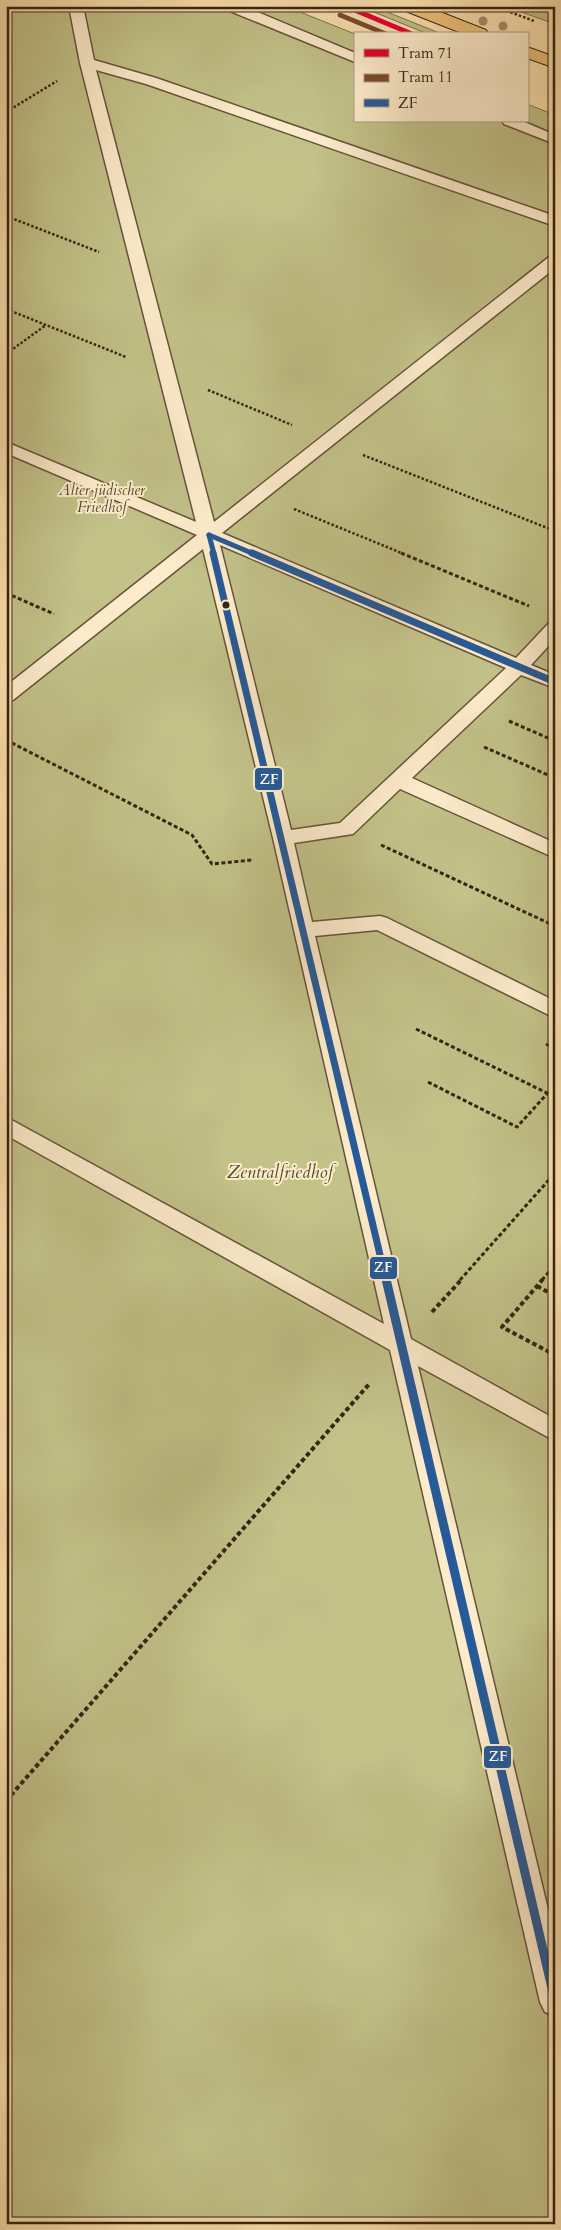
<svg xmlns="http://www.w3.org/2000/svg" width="561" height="2230" font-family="Cardo,serif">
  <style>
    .green { fill: #c2c289; stroke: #7c734e }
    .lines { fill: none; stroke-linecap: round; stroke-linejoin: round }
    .lane-casing { stroke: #67533a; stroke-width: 3 }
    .primary-casing { stroke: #352412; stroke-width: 2 }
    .path-far2 { stroke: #352412; stroke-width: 2.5; stroke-dasharray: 2.5 2; stroke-linecap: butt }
    .path-far1 { stroke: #352412; stroke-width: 3; stroke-dasharray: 4 2.5; stroke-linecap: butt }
    .path { stroke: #352412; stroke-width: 4; stroke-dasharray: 4.5 3; stroke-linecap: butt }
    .lane { fill: #fdeccc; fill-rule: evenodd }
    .primary { fill: #eec078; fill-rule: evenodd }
    .bus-1-far2-casing { stroke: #fdeccc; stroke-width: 8 }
    .bus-1-far1-casing { stroke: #fdeccc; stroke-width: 11 }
    .bus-1-casing { stroke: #fdeccc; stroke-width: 13 }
    .bus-1-far2 { stroke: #265a98; stroke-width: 5 }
    .bus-1-far1 { stroke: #265a98; stroke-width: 7 }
    .bus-1 { stroke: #265a98; stroke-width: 9 }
    .tram-1-casing { stroke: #fdeccc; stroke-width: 8 }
    .tram-2-casing { stroke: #fdeccc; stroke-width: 8 }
    .tram-1 { stroke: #e4002b; stroke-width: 5 }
    .tram-2 { stroke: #7a4b2a; stroke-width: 5 }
    .tree { fill: #a28f6a }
    .bus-dot { fill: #352412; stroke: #fdeccc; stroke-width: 2 }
    .labels { text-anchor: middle; stroke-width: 4; stroke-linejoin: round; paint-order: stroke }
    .far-park-label { font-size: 15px; font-style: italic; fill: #584c30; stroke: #fdeccc }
    .park-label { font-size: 18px; font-style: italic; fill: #584c30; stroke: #fdeccc }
    .line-badge { stroke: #fdeccc; stroke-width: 2 }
    .badge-label { font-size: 14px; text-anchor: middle; font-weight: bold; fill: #fff }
  </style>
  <rect width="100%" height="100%" fill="#fce1b0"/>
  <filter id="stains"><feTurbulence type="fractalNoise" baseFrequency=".004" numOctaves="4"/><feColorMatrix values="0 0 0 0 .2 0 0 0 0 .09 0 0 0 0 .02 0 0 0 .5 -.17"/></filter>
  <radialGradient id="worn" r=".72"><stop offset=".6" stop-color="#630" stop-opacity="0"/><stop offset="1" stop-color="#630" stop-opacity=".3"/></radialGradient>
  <g class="green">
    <path d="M6 6H285L355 34V121H527V104L555 115V2224H6Z"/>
    <path d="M359 6H372L442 34H428Z"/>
    <path d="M555 6V24L507 7V6Z"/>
  </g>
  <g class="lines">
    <defs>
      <g id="lane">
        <path d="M6 6H16L6 11Z"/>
        <path d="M69 6H83L94 60 156 78 555 216V226L146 84 96 70 214 522 549 257 555 255V268L222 533 516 658 548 624 555 622V639L531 665 555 675V688L521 675 412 778 555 843V858L400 789 353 834 294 843 312 922 380 916 387 918 555 1001V1018L377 930 315 936 411 1339 555 1419V1441L418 1366 555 1939V2016L545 2012 540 2002 390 1350 6 1135V1117L384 1324 273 838 203 549 13 700 6 702V686L197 535 6 453V442L196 522 80 63ZM220 545 506 668 340 823 291 830Z"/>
        <path d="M223 6H243L355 53V62L225 9Z"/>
        <path d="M502 121H522L555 135V144L504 124Z"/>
      </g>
      <g id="primary">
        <path d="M401 6H425L486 30 488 34H464L403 10Z"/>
        <path d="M527 47 555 57V68L527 58Z"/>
      </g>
    </defs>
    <use href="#lane" class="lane-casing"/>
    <use href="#primary" class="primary-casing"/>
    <g class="path-far2">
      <path d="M502 9 534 21"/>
      <path d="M6 112 57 81"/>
      <path d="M6 216 99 252"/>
      <path d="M6 309 126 357"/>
      <path d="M6 354 46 325"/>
      <path d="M208 390 292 425"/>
      <path d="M363 455 555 531"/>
      <path d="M294 509 404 554"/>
    </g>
    <g class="path-far1">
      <path d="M401 553 529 606"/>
      <path d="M6 593 54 614"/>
      <path d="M509 721 555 741"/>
      <path d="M6 740 192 835 212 864 252 860"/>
      <path d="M484 747 555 778"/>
      <path d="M381 845 555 926"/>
      <path d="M416 1029 547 1093"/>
      <path d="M546 1044 555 1048"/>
      <path d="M428 1082 517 1127 555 1085"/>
      <path d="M460 1280 555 1173"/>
      <path d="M542 1280 555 1265"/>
    </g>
    <g class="path">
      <path d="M543 1279 502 1327 555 1355"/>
      <path d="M537 1286 555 1296"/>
      <path d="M432 1312 462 1279"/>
      <path d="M6 1801 370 1383"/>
    </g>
    <use href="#lane" class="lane"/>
    <use href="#primary" class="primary"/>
    <defs>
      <g id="bus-1-far2">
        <path d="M209 535 214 554"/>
        <path d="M209 535 254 554"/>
      </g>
      <g id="bus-1-far1">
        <path d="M213 553 386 1280"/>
        <path d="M252 553 555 682"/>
      </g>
      <path id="bus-1" d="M386 1279 555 2001"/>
    </defs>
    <use href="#bus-1-far2" class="bus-1-far2-casing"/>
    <use href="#bus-1-far1" class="bus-1-far1-casing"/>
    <use href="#bus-1" class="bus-1-casing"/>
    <use href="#bus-1-far2" class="bus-1-far2"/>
    <use href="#bus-1-far1" class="bus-1-far1"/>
    <use href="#bus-1" class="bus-1"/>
    <defs>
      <path id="tram-1" d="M345 6 412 34"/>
      <path id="tram-2" d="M340 15 386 34"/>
    </defs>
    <use href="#tram-1" class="tram-1-casing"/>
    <use href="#tram-2" class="tram-2-casing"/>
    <use href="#tram-1" class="tram-1"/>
    <use href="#tram-2" class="tram-2"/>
  </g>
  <g class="tree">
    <circle cx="483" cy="21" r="4.5"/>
    <circle cx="503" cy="26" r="4.5"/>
  </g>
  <circle class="bus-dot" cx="226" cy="605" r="4.5"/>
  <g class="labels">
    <g class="far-park-label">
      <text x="102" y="495">Alter jüdischer<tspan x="102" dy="17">Friedhof</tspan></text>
    </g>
    <g class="park-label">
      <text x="280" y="1178">Zentralfriedhof</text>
    </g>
  </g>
  <g class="line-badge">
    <rect x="254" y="767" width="29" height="24" rx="5" fill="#265a98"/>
    <rect x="369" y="1256" width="29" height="24" rx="5" fill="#265a98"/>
    <rect x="483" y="1745" width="29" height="24" rx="5" fill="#265a98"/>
  </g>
  <g class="badge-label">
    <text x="269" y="784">ZF</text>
    <text x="383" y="1272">ZF</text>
    <text x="498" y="1761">ZF</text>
  </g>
  <rect width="561" height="2230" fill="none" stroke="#fce1b0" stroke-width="25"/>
  <rect x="8" y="8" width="546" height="2215" fill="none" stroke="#352412" stroke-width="2.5"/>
  <rect x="12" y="12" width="536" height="2205" fill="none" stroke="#352412"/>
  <rect x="354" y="32" width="175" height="90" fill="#fdeccc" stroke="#ad9c82"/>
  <rect x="364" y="49" width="25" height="8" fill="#e4002b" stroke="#ad9c82"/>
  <text x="398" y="58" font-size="15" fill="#352412">Tram 71</text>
  <rect x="364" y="74" width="25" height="8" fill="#7a4b2a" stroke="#ad9c82"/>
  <text x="398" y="82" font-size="15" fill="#352412">Tram 11</text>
  <rect x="364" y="99" width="25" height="8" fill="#265a98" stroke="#ad9c82"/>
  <text x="398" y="108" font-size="15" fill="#352412">ZF</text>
  <rect width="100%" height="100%" filter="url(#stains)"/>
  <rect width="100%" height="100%" fill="url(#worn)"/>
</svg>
